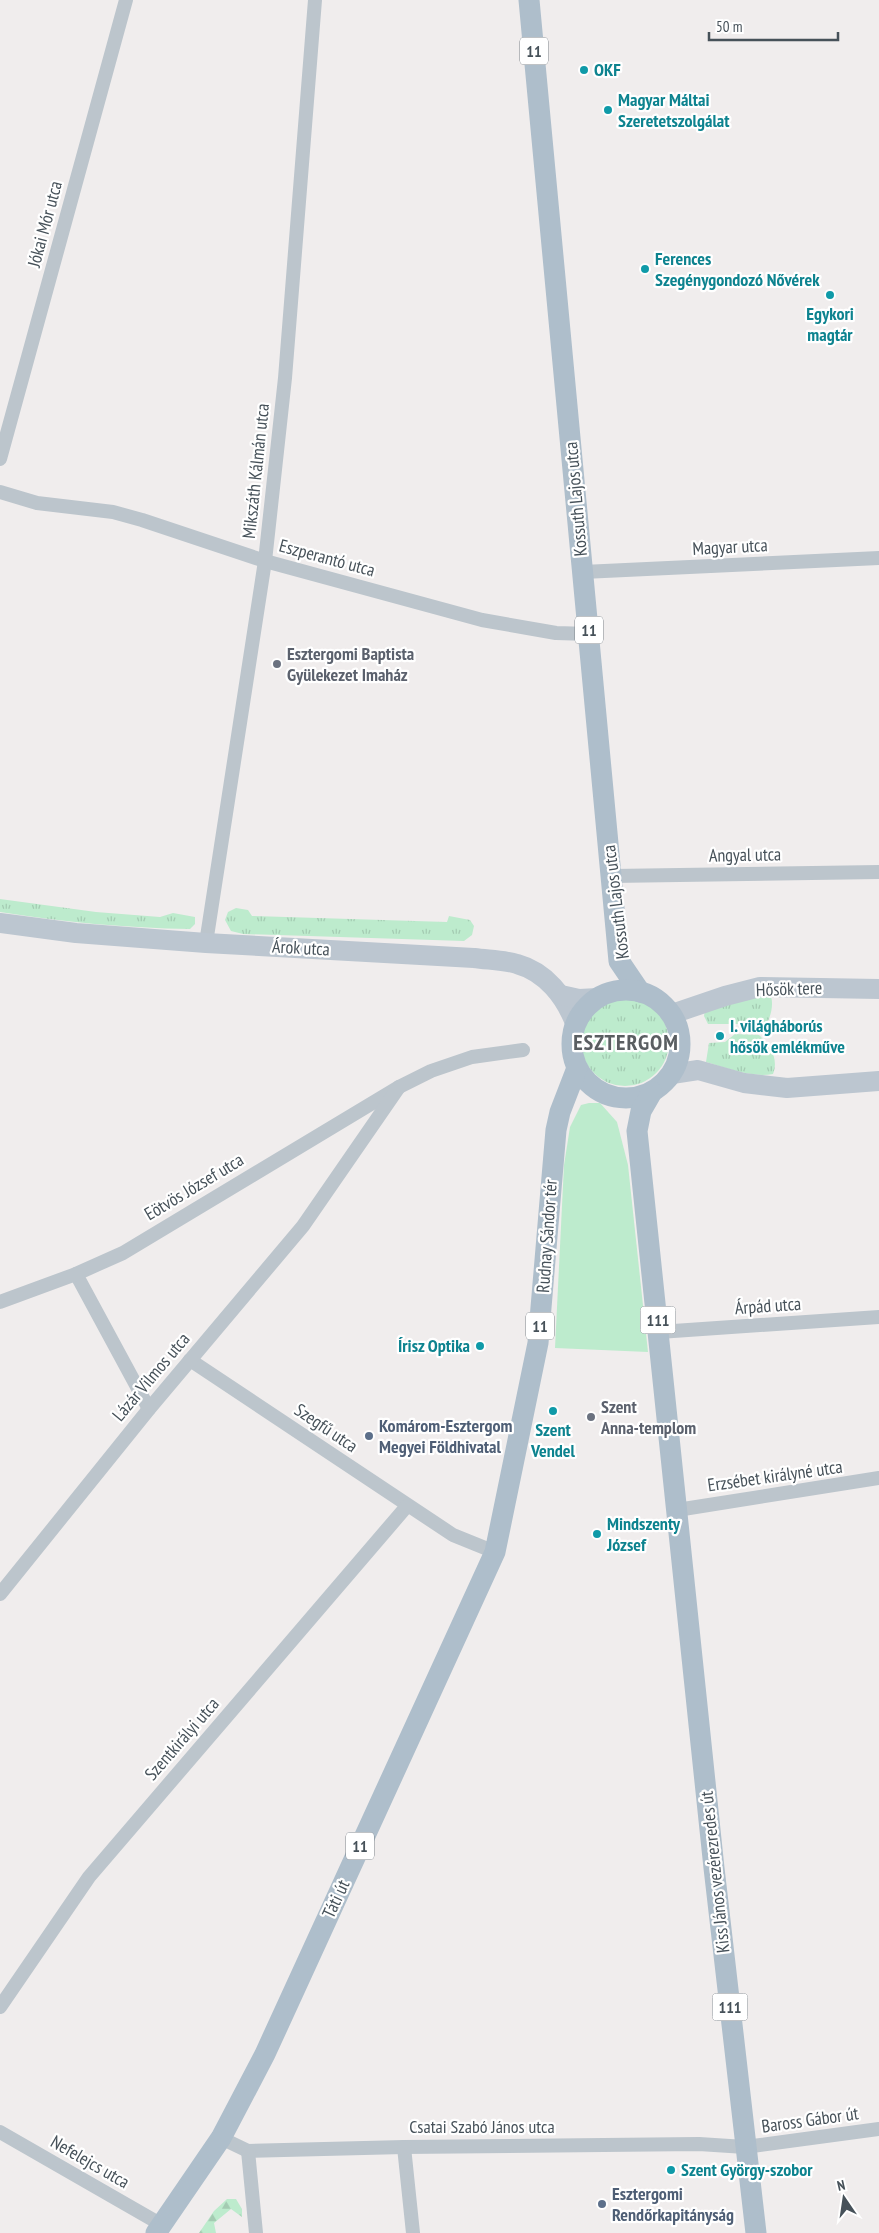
<svg xmlns="http://www.w3.org/2000/svg" width="879" height="2233" font-family="'PT Sans Narrow',sans-serif">
  <style>
    .grass { fill: url(#grass-tufts) }
    .forest { fill: url(#forest-firs) }
    .park { fill: #bdebcd }
    .lines { fill: none; stroke-linecap: round; stroke-linejoin: round }
    .minor { stroke: #bcc5cc; stroke-width: 14 }
    .secondary { stroke: #bcc6d0; stroke-width: 20 }
    .primary { stroke: #aebecb; stroke-width: 21 }
    .culture-dot { fill: #0f9aa8; stroke: #fff; stroke-width: 2 }
    .worship-dot { fill: #6b7280; stroke: #fff; stroke-width: 2 }
    .service-dot { fill: #5c6f8a; stroke: #fff; stroke-width: 2 }
    .labels { text-anchor: middle; stroke-width: 4.5; stroke-linejoin: round; paint-order: stroke }
    .shield { fill: #fff; stroke: #7e858b; stroke-width: 1 }
    .shield-label { font-size: 16px; font-weight: bold; fill: #465159 }
    .culture-label { font-size: 18px; font-weight: bold; fill: #0d838f; stroke: #fff; text-anchor: start }
    .street-label { font-size: 18px; fill: #465159; stroke: #fff }
    .worship-label { font-size: 18px; font-weight: bold; fill: #5b616d; stroke: #fff; text-anchor: start }
    .service-label { font-size: 18px; font-weight: bold; fill: #4e5e75; stroke: #fff; text-anchor: start }
    .district-label { font-size: 22px; font-weight: bold; letter-spacing: 1px; fill: #5a5e61; stroke: #fff }
  </style>
  <defs>
    <pattern id="grass-tufts" width="24" height="20" patternUnits="userSpaceOnUse" patternTransform="scale(1.25)"><rect width="24" height="20" fill="#bdebcd"/><path d="M3 7l-1-3M5 7V3M7 7l1-3M15 17l-1-3M17 17v-4M19 17l1-3" fill="none" stroke="#a4cbb2"/></pattern>
    <pattern id="forest-firs" width="22" height="20" patternUnits="userSpaceOnUse" patternTransform="scale(1.25)"><rect width="22" height="20" fill="#bdebcd"/><path d="M5 1l3.5 6h-7zM16 11l3.5 6h-7z" fill="#a4cbb2"/></pattern>
  </defs>
  <rect width="100%" height="100%" fill="#f0eded"/>
  <g class="grass">
    <path d="M0 899 96 912 160 917 173 913 195 917V924L190 929C126 928 63 922 0 912Z"/>
    <path d="M236 908 248 910 252 916 447 922 449 916 470 920 474 926 472 935 464 941 243 934 231 931 225 920 228 912Z"/>
    <path d="M758 995 771 997C774 1005 770 1021 764 1027L749 1024H708L704 1016 705 1009Z"/>
    <circle cx="625" cy="1042" r="44"/>
    <path d="M735 1034 759 1035C770 1046 779 1058 773 1074 751 1078 727 1068 706 1062L709 1043 725 1042Z"/>
  </g>
  <path class="forest" d="M227 2199H236L242 2209V2217L231 2209 214 2223 216 2233H199L214 2211Z"/>
  <path class="park" d="M589 1103H600L617 1122 628 1165 648 1352 555 1348 564 1165 570 1127 581 1105Z"/>
  <g class="lines">
    <g class="minor">
      <path d="M0 459 126 0"/>
      <path d="M0 492 37 503 113 512 142 520 265 561 482 620 556 633 589 634"/>
      <path d="M583 572 879 558"/>
      <path d="M612 876 879 872"/>
      <path d="M206 943 265 561 285 378 315 0"/>
      <path d="M76 1274 149 1409"/>
      <path d="M0 1302 76 1274 123 1253 399 1087 431 1071 472 1057 523 1050"/>
      <path d="M659 1332 879 1317"/>
      <path d="M190 1360 453 1535 495 1552"/>
      <path d="M677 1510 879 1478"/>
      <path d="M0 1594 149 1409 303 1226 399 1087"/>
      <path d="M0 2007 89 1877 407 1506"/>
      <path d="M0 2132 162 2225"/>
      <path d="M221 2138 248 2151 404 2147 699 2144 745 2147 879 2129"/>
      <path d="M404 2147 413 2233"/>
      <path d="M248 2151 256 2233"/>
    </g>
    <g class="secondary">
      <path d="M0 923 76 933 206 943 474 958C488 960 504 960 517 964 546 972 565 997 575 1023"/>
      <path d="M561 995 579 999 598 998"/>
      <path d="M672 1014 725 996 760 987 879 989"/>
      <path d="M672 1074 698 1070 744 1083 787 1088 879 1081"/>
    </g>
    <g class="primary">
      <path d="M529 0 619 961 640 992"/>
      <circle cx="626" cy="1044" r="54"/>
      <path d="M652 1092 641 1111 637 1131 714 1868 756 2233"/>
      <path d="M156 2233 221 2138 265 2054 495 1552 538 1343 556 1130 560 1112 577 1068"/>
    </g>
  </g>
  <g class="culture-dot">
    <circle cx="584" cy="70" r="5"/>
    <circle cx="608" cy="110" r="5"/>
    <circle cx="645" cy="269" r="5"/>
    <circle cx="830" cy="295" r="5"/>
    <circle cx="720" cy="1036" r="5"/>
    <circle cx="480" cy="1346" r="5"/>
    <circle cx="553" cy="1411" r="5"/>
    <circle cx="597" cy="1534" r="5"/>
    <circle cx="671" cy="2170" r="5"/>
  </g>
  <g class="worship-dot">
    <circle cx="277" cy="664" r="5"/>
    <circle cx="591" cy="1417" r="5"/>
  </g>
  <g class="service-dot">
    <circle cx="369" cy="1436" r="5"/>
    <circle cx="602" cy="2204" r="5"/>
  </g>
  <g class="labels">
    <g class="shield">
      <rect x="520" y="37.5" width="28" height="27" rx="4"/>
      <rect x="575" y="616.5" width="28" height="27" rx="4"/>
      <rect x="640.5" y="1306.5" width="35" height="27" rx="4"/>
      <rect x="526" y="1312.5" width="28" height="27" rx="4"/>
      <rect x="346" y="1832.5" width="28" height="27" rx="4"/>
      <rect x="712.5" y="1993.5" width="35" height="27" rx="4"/>
    </g>
    <g class="shield-label">
      <text x="534" y="57">11</text>
      <text x="589" y="636">11</text>
      <text x="658" y="1326">111</text>
      <text x="540" y="1332">11</text>
      <text x="360" y="1852">11</text>
      <text x="730" y="2013">111</text>
    </g>
    <g class="culture-label">
      <text x="594" y="76">OKF</text>
      <text x="618" y="106">Magyar Máltai<tspan x="618" dy="21">Szeretetszolgálat</tspan></text>
      <text x="655" y="265">Ferences<tspan x="655" dy="21">Szegénygondozó Nővérek</tspan></text>
      <text x="830" y="320" text-anchor="middle">Egykori<tspan x="830" dy="21">magtár</tspan></text>
      <text x="730" y="1032">I. világháborús<tspan x="730" dy="21">hősök emlékműve</tspan></text>
      <text x="470" y="1352" text-anchor="end">Írisz Optika</text>
      <text x="553" y="1436" text-anchor="middle">Szent<tspan x="553" dy="21">Vendel</tspan></text>
      <text x="607" y="1530">Mindszenty<tspan x="607" dy="21">József</tspan></text>
      <text x="681" y="2176">Szent György-szobor</text>
    </g>
    <g class="street-label">
      <text transform="translate(45 224) rotate(-75)" y="6">Jókai Mór utca</text>
      <text transform="translate(256 471) rotate(-84)" y="6">Mikszáth Kálmán utca</text>
      <text transform="translate(576 499) rotate(-95)" y="6">Kossuth Lajos utca</text>
      <text transform="translate(730 547) rotate(-3)" y="6">Magyar utca</text>
      <text transform="translate(327 558) rotate(15)" y="6">Eszperantó utca</text>
      <text transform="translate(745 855) rotate(-1)" y="6">Angyal utca</text>
      <text transform="translate(616 902) rotate(-97)" y="6">Kossuth Lajos utca</text>
      <text transform="translate(301 948) rotate(3)" y="6">Árok utca</text>
      <text transform="translate(789 989) rotate(-2)" y="6">Hősök tere</text>
      <text transform="translate(194 1187) rotate(-31)" y="6">Eötvös József utca</text>
      <text transform="translate(547 1236) rotate(-86)" y="6">Rudnay Sándor tér</text>
      <text transform="translate(768 1306) rotate(-4)" y="6">Árpád utca</text>
      <text transform="translate(151 1377) rotate(-50)" y="6">Lázár Vilmos utca</text>
      <text transform="translate(326 1428) rotate(34)" y="6">Szegfű utca</text>
      <text transform="translate(775 1476) rotate(-8)" y="6">Erzsébet királyné utca</text>
      <text transform="translate(182 1739) rotate(-49)" y="6">Szentkirályi utca</text>
      <text transform="translate(715 1872) rotate(-96)" y="6">Kiss János vezérezredes út</text>
      <text transform="translate(336 1899) rotate(-65)" y="6">Táti út</text>
      <text transform="translate(810 2120) rotate(-8)" y="6">Baross Gábor út</text>
      <text x="482" y="2133">Csatai Szabó János utca</text>
      <text transform="translate(90 2162) rotate(30)" y="6">Nefelejcs utca</text>
    </g>
    <g class="worship-label">
      <text x="287" y="660">Esztergomi Baptista<tspan x="287" dy="21">Gyülekezet Imaház</tspan></text>
      <text x="601" y="1413">Szent<tspan x="601" dy="21">Anna-templom</tspan></text>
    </g>
    <g class="service-label">
      <text x="379" y="1432">Komárom-Esztergom<tspan x="379" dy="21">Megyei Földhivatal</tspan></text>
      <text x="612" y="2200">Esztergomi<tspan x="612" dy="21">Rendőrkapitányság</tspan></text>
    </g>
    <g class="district-label">
      <text x="626" y="1050">ESZTERGOM</text>
    </g>
  </g>
  <g transform="translate(844 2198) rotate(347)" stroke="#ffffff" stroke-width="4" paint-order="stroke">
  <path d="M0-4L9 19L0 12L-9 19Z" fill="#465159"/>
  <text y="-8" font-size="14" font-weight="bold" text-anchor="middle" fill="#465159">N</text>
  </g>
  <path d="M709 32v8h129v-8" fill="none" stroke="#465159" stroke-width="2.5"/>
  <text x="716" y="32" font-size="15" fill="#465159" stroke="#ffffff" stroke-width="4" paint-order="stroke">50 m</text>
</svg>
